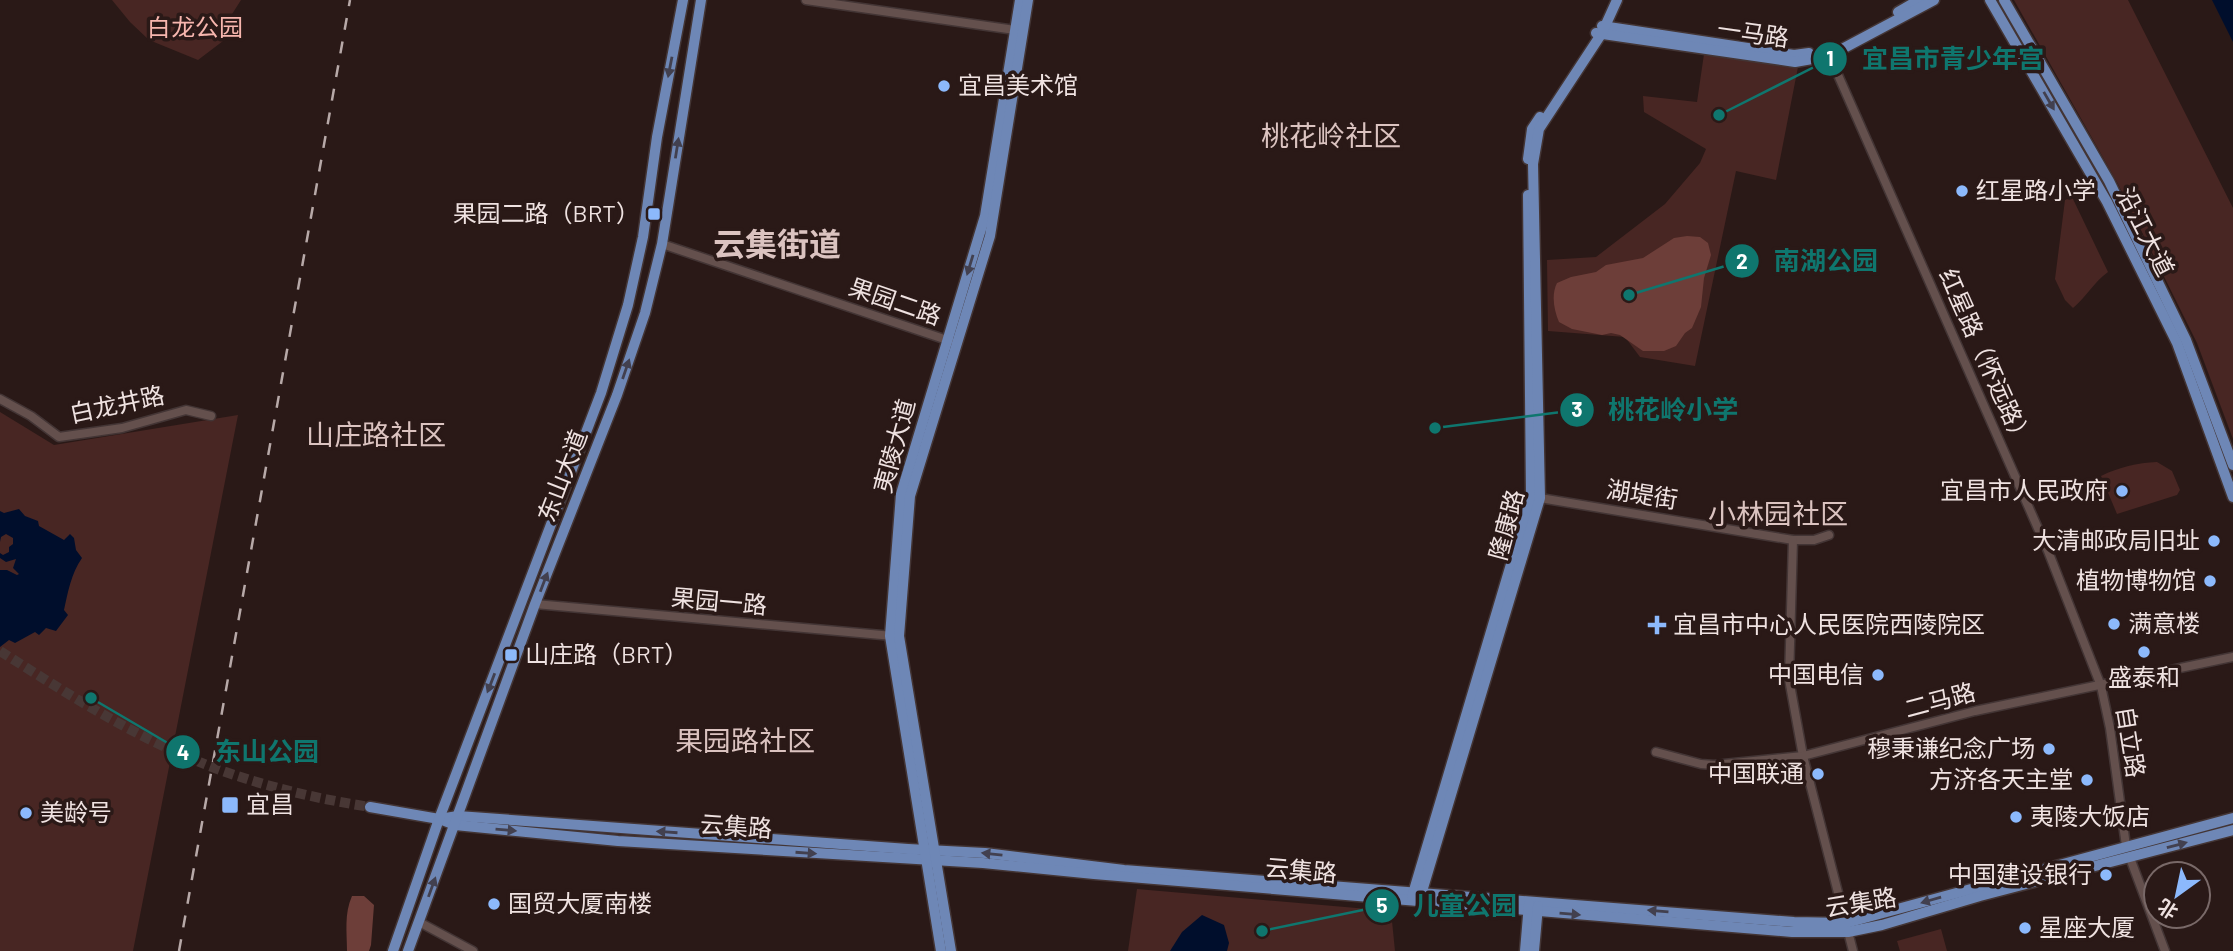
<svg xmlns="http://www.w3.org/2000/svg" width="2233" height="951" font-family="Barlow,'Noto Sans SC',sans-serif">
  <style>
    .green { fill: #482623 }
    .forest { fill: #6d3e39 }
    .water { fill: #000e2c }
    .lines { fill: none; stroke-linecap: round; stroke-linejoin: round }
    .major-tunnel { stroke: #483735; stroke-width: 10; stroke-dasharray: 10 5; stroke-linecap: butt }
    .minor-casing { stroke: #433535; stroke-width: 11 }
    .major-casing { stroke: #433535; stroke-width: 13 }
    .minor { stroke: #64504d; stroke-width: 8 }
    .major { stroke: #6e87b6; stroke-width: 10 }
    .rail { stroke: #b7a9a8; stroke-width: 2.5; stroke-dasharray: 12 12; stroke-linecap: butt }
    .oneway { fill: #42404f }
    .poi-dot { fill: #8cb9fc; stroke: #2a1917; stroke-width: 2.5 }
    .labels { text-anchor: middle; stroke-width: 7; stroke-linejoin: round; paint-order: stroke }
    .park-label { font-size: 24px; fill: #f7b6ae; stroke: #2a1917 }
    .street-label { font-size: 24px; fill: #efe2e1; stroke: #2a1917 }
    .poi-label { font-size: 24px; fill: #efe2e1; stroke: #2a1917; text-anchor: start }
    .quarter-label { font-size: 28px; fill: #dbc3c0; stroke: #2a1917 }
    .district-label { font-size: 32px; font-weight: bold; fill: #dbc3c0; stroke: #2a1917 }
    .leader { fill: none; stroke: #0f766e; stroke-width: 2.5 }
    .callout-dot { fill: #0f766e; stroke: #2a1917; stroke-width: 2.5 }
    .mark-label { font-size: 21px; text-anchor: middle; font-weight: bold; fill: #fff }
    .callout-label { font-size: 26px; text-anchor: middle; font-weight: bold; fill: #0f766e; stroke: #2a1917; stroke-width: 7; stroke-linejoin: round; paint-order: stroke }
  </style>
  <rect width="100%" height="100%" fill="#2a1917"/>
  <g class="green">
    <path d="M112 0H241L227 22 223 41 198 60 149 40 130 22Z"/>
    <path d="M2014 0H2128L2233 208V439L2197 343 2118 184Z"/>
    <path d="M1704 54 1798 67 1776 180 1736 171 1695 366 1640 357 1625 337 1548 331 1547 260 1596 257 1665 204 1700 163 1706 149 1644 112 1643 96 1697 102Z"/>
    <path d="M2072 197 2108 272C2094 282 2086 297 2073 308L2065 300 2055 279 2065 200Z"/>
    <path d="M0 412 54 445 238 415 133 951H0Z"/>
    <path d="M2157 462 2172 471 2180 490 2177 495 2117 514 2101 476C2119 467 2137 463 2157 462Z"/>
    <path d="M1137 889 1391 911 1395 951H1128Z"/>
    <path d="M1941 929 1947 951H1900L1897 941Z"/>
  </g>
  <g class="forest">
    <path d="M1687 236 1700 237 1708 243 1711 255 1704 278 1701 307 1692 328 1685 333 1676 346 1664 351H1643L1620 335 1611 333 1602 335 1572 329 1559 322C1554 310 1551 295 1557 283L1571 277 1596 272 1606 265 1643 258 1674 238Z"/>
    <path d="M352 896H364L374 905 371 945 369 951H347C347 932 344 914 352 896Z"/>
  </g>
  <g class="water">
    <path d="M2212 0H2233V42Z"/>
    <path d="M19 509 25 516 38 521 39 526 64 540 70 534 74 538 76 550 82 558C71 574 68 592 64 610L68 615 56 631 46 628 39 635 35 632 15 643 9 640 0 647V570H7L17 575 19 574 13 568 16 559 6 562 0 558V553L3 555 9 552V547L13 544V538L6 534 1 537 0 542V511L4 513Z"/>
    <path d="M1202 915 1224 925 1229 943 1227 951H1170L1182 932Z"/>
  </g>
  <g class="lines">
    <path class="major-tunnel" d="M0 651C60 689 120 728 185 756 245 782 306 797 370 807"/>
    <defs>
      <g id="minor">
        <path d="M806 0 1015 30"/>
        <path d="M1827 50 2048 551 2101 686 2110 728 2126 846"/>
        <path d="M662 244 950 341"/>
        <path d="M0 399 31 416 59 437 122 428 186 410 211 416"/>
        <path d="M1534 497 1793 540H1814L1829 535"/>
        <path d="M1793 540 1789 679 1803 756 1853 951"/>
        <path d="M535 604 893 636"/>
        <path d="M1656 752 1701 764 1714 765 1803 756 1975 711 2233 657"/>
        <path d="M2130 858 2165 951"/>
        <path d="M419 922 473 951"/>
      </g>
      <g id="major">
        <path d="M1990 0 2107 202 2177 343 2233 497"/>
        <path d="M2004 0 2109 181 2186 340 2233 465"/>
        <path d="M1898 12 1919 0"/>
        <path d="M1602 26 1794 55 1809 53"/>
        <path d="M1596 33 1795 62 1829 56 1934 0"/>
        <path d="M1528 159 1532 129 1540 117"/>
        <path d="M370 807 439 819 458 816 908 849 985 853 1124 870 1794 922 1846 923 2233 818"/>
        <path d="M440 819 455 825 618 841 983 863 1094 874 1792 932H1848L1882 925 1980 896 2233 830"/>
        <path d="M1412 897 1531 497 1528 195"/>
        <path d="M1420 898 1540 498 1533 164 1539 129 1602 33 1617 0"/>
        <path d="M393 951 439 819 601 393 628 305 643 237 657 137 683 0"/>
        <path d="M408 951 535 604 617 395 645 313 662 244 701 0"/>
        <path d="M941 951 890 636 901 494 985 216 1020 0"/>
        <path d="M951 951 899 636 910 496 990 236 1028 0"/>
        <path d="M1525 951 1529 904"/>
        <path d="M1534 951 1538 906"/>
      </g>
    </defs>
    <use href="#minor" class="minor-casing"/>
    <use href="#major" class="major-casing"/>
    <use href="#minor" class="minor"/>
    <use href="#major" class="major"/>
    <path class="rail" d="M179 951 350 0"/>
  </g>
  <defs><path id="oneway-solid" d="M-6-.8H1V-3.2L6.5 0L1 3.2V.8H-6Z" transform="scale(1.75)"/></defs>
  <g class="oneway">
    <use href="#oneway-solid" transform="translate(670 67) rotate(101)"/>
    <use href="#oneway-solid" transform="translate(2049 101) rotate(60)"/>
    <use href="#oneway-solid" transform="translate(677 148) rotate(-81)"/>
    <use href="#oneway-solid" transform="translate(970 265) rotate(107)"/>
    <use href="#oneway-solid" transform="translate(626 369) rotate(-71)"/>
    <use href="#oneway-solid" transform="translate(544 582) rotate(-69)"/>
    <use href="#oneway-solid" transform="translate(491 683) rotate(111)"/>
    <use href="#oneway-solid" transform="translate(506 830) rotate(5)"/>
    <use href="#oneway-solid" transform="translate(667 832) rotate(-176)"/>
    <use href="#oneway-solid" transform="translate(2177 845) rotate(-15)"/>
    <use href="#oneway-solid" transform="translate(806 853) rotate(4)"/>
    <use href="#oneway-solid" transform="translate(992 854) rotate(-174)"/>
    <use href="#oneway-solid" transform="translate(432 887) rotate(-70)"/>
    <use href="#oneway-solid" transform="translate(1931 900) rotate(164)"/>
    <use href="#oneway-solid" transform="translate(1658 911) rotate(-175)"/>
    <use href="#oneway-solid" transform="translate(1570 914) rotate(5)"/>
  </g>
  <g class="poi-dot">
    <circle cx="944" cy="86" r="7"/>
    <circle cx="1962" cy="191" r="7"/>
    <rect x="647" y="207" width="14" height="14" rx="3.5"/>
    <circle cx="2122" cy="491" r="7"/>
    <circle cx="2214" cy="541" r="7"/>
    <circle cx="2210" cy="581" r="7"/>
    <circle cx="2114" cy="624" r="7"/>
    <path d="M1653.5 614.5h7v7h7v7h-7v7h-7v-7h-7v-7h7z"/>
    <circle cx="2144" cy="652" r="7"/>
    <rect x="504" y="648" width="14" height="14" rx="3.5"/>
    <circle cx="1878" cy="675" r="7"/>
    <circle cx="2049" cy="749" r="7"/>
    <circle cx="1818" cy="774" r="7"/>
    <circle cx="2087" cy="780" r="7"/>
    <rect x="221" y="796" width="18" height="18" rx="3.5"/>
    <circle cx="26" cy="813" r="7"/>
    <circle cx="2016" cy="817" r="7"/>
    <circle cx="2106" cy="875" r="7"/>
    <circle cx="494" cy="904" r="7"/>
    <circle cx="2025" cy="928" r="7"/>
  </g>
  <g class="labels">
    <g class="park-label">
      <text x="195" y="36">白龙公园</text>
    </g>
    <g class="street-label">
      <text transform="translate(1753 34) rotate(8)" y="8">一马路</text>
      <text transform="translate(2145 232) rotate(63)" y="8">沿江大道</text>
      <text transform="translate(895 302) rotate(19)" y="8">果园二路</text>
      <text transform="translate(1985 358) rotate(66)" y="8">红星路（怀远路）</text>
      <text transform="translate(117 405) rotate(-12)" y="8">白龙井路</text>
      <text transform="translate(895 446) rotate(-75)" y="8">夷陵大道</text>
      <text transform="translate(563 476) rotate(-69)" y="8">东山大道</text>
      <text transform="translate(1642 495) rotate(9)" y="8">湖堤街</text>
      <text transform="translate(1507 525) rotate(-75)" y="8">隆康路</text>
      <text transform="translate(719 602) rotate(5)" y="8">果园一路</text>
      <text transform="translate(1940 701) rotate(-15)" y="8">二马路</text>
      <text transform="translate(2130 742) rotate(81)" y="8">自立路</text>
      <text transform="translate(736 827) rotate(4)" y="8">云集路</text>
      <text transform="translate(1301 871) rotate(5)" y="8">云集路</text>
      <text transform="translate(1861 903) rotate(-9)" y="8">云集路</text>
    </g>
    <g class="poi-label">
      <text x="958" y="94">宜昌美术馆</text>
      <text x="1976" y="199">红星路小学</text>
      <text x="640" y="222" text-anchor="end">果园二路（BRT）</text>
      <text x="2108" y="499" text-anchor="end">宜昌市人民政府</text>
      <text x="2200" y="549" text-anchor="end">大清邮政局旧址</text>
      <text x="2196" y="589" text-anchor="end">植物博物馆</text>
      <text x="2128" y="632">满意楼</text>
      <text x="1673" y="633">宜昌市中心人民医院西陵院区</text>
      <text x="525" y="663">山庄路（BRT）</text>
      <text x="1864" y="683" text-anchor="end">中国电信</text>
      <text x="2144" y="686" text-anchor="middle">盛泰和</text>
      <text x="2035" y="757" text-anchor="end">穆秉谦纪念广场</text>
      <text x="1804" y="782" text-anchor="end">中国联通</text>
      <text x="2073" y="788" text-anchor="end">方济各天主堂</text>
      <text x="246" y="813">宜昌</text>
      <text x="40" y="821">美龄号</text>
      <text x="2030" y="825">夷陵大饭店</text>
      <text x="2092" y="883" text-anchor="end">中国建设银行</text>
      <text x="508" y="912">国贸大厦南楼</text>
      <text x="2039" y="936">星座大厦</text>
    </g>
    <g class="quarter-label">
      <text x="1331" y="146">桃花岭社区</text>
      <text x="376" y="445">山庄路社区</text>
      <text x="1778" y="524">小林园社区</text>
      <text x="745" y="751">果园路社区</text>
    </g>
    <g class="district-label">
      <text x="777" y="256">云集街道</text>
    </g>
  </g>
  <path class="leader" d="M1719 115L1830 59M1629 295L1742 261M1435 428L1577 410M91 698L183 752M1262 931L1382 906"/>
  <g class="callout-dot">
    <circle cx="1719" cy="115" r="7"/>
    <circle cx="1629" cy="295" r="7"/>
    <circle cx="1435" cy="428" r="7"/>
    <circle cx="91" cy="698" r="7"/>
    <circle cx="1262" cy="931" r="7"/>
    <circle cx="1830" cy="59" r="18"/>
    <circle cx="1742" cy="261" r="18"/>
    <circle cx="1577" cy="410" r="18"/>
    <circle cx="183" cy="752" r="18"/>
    <circle cx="1382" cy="906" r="18"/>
  </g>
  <g class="mark-label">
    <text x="1830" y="66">1</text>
    <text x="1742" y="269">2</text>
    <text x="1577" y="417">3</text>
    <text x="183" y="760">4</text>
    <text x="1382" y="913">5</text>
  </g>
  <g class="callout-label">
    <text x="1953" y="68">宜昌市青少年宫</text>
    <text x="1826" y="270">南湖公园</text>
    <text x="1673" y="419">桃花岭小学</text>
    <text x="267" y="761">东山公园</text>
    <text x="1465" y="915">儿童公园</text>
  </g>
  <g transform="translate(2177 895) rotate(213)"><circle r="33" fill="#2a1917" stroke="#796968" stroke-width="2"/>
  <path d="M0-5L12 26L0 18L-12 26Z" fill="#8cb9fc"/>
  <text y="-10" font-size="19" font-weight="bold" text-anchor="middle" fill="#efe2e1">北</text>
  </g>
</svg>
